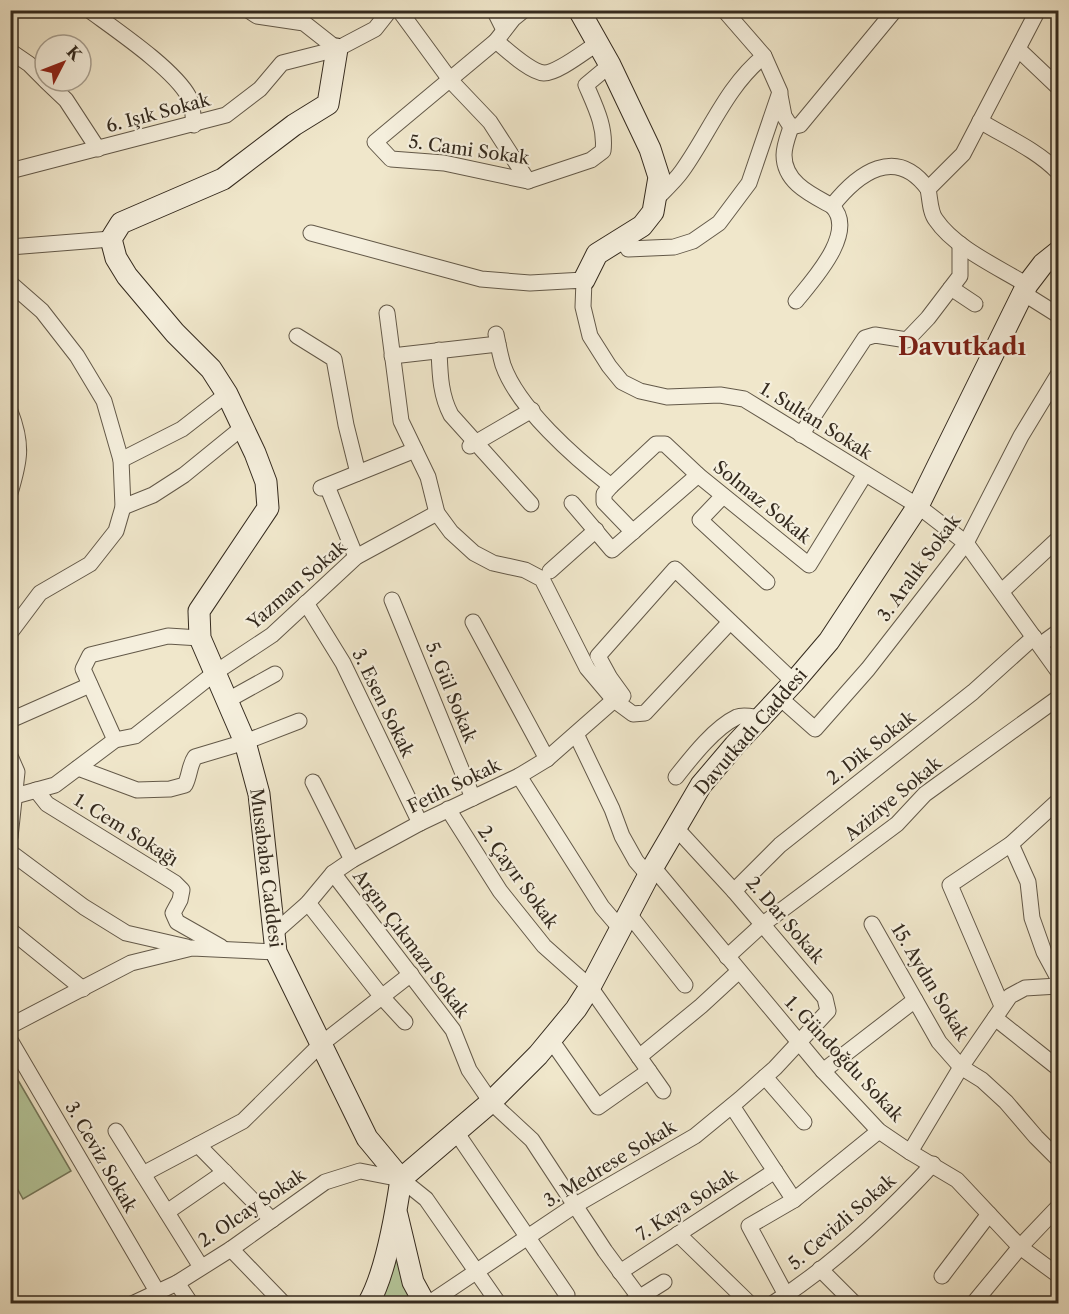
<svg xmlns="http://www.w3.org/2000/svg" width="1069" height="1314" font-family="'Libre Caslon Text',serif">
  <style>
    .green { fill: #b5c79b; stroke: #74785c; stroke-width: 1.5 }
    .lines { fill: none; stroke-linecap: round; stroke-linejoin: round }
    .street-casing { stroke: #635949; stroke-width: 17 }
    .secondary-casing { stroke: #342a1e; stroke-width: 23 }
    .street { stroke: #f5efdd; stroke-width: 15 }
    .secondary { stroke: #f5efdd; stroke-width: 21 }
    .labels { text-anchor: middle; stroke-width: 4.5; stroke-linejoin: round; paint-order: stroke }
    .street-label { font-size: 18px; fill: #342a1e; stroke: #f5efdd }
    .district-label { font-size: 24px; font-weight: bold; fill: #7a1f14; stroke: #f5efdd }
  </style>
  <rect width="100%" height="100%" fill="#f0e7cb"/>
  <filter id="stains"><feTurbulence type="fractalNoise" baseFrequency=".00333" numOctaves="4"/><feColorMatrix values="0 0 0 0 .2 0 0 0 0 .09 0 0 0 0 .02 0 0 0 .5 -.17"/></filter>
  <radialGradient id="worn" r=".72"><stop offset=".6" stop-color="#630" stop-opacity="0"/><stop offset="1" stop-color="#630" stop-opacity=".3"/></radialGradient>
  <g class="green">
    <path d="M15 1075 71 1171 23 1199 11 1177 10 1078Z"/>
    <path d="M397 1251 411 1303 375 1304Z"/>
  </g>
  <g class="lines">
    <defs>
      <g id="street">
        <path d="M89 10C116 30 174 69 189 97 193 105 193 116 194 125"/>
        <path d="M248 10 257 16 304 23 337 49"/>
        <path d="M399 10 451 81 490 122 528 181"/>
        <path d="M494 10 504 30"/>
        <path d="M524 10 513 19 496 41 375 142 391 159 444 163 528 181 591 160 603 151C606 127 595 106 586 85L610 65"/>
        <path d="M496 41C507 50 530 72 544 73 558 73 585 51 598 43"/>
        <path d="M1018 49 1058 87"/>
        <path d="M10 51 29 64 45 80"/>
        <path d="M46 81 66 100 98 149"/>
        <path d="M780 95 784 116 791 127 800 125 895 10"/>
        <path d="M980 121C1006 137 1037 150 1058 172"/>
        <path d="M791 127C788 136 784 146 784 155 784 183 812 195 832 206 858 173 896 145 928 189"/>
        <path d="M10 171 226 115 260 89 282 63 337 49 375 29 390 10"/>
        <path d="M656 199C665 190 675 181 682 171 710 132 726 87 764 56"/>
        <path d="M311 233 481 279 530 283 584 280 583 307 590 336 609 366 622 382 640 391 667 397 720 395 744 399 918 506 966 543 1058 671"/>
        <path d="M10 247 111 239"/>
        <path d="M628 249 674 247 693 241 719 223 749 183 780 92 764 56 724 10"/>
        <path d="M10 283 42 311 77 356 104 401 121 460 123 507 116 531 90 564 40 593 10 633"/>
        <path d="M1027 285C998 267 955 248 936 220 930 213 930 198 928 189L963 154 1038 10"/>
        <path d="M951 288 975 304"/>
        <path d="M1023 293 1058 315"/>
        <path d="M796 301C812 281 858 232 832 206"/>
        <path d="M387 313 401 421 428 477 437 513 451 532 474 553 493 563 525 570 542 579 587 668 614 700 633 714 645 713 730 622"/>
        <path d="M496 334C498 344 500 355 503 365 518 408 575 458 611 486L604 494V502L633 532"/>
        <path d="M297 336 334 359 346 425 358 473"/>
        <path d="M439 350C440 373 440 394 451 415L531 504"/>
        <path d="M392 356 498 344"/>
        <path d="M10 411C23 444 20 460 10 493"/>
        <path d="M801 435 865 338 875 335 907 340 928 318 960 276V244"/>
        <path d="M470 446 532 410"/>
        <path d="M121 460 182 429 227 394"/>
        <path d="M327 486 356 557"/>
        <path d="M611 486 656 444H665L698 475 809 565 865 474"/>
        <path d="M321 488 415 450"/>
        <path d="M723 496 700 520 767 582"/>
        <path d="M572 503 612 550 698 475"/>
        <path d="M123 507 153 495 184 475 243 427"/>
        <path d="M550 571 596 530"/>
        <path d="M1002 591 1058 539"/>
        <path d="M392 600 473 798"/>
        <path d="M306 603 343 663 420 823"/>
        <path d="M473 622 547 759"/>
        <path d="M1040 645 1058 632"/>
        <path d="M623 696 610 678 598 656 675 569 794 682"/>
        <path d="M780 698 815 729 868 669 966 543 1021 436 1058 375"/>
        <path d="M228 700 275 674"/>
        <path d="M13 719 90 685"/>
        <path d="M576 734 612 809 622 836 636 861 648 875"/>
        <path d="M115 740 83 669 90 655 168 636 200 638"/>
        <path d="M10 756 17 772 10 837"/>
        <path d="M78 768 137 790 170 789 185 785C190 775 189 766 195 757L245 742 299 721"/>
        <path d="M519 776 602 907 620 928"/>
        <path d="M676 777C691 758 714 728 737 717 744 714 753 717 760 718"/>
        <path d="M313 782 352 860"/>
        <path d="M36 790 47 804 175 883 182 890 180 900 173 913 177 922 221 947"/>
        <path d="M15 796 55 785 115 740 135 736 216 672 272 635 356 557 437 513"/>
        <path d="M448 809 500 891 544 946 590 987 663 1091"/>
        <path d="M1011 844 1028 882 1032 918 1044 952 1058 978"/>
        <path d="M10 852 84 907 126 933 187 947"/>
        <path d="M653 867 823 1071 879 1131 910 1152 957 1180 1020 1247 1058 1275"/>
        <path d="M333 873 453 1030 469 1070 491 1102 532 1140 605 1251 639 1297"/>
        <path d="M734 891 780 845 973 692 1034 637"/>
        <path d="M308 903 382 997 405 1022"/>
        <path d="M628 913 685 985"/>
        <path d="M872 924 939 1042 961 1067 982 1080 1006 1102 1036 1137 1058 1159"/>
        <path d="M10 930 83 989"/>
        <path d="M274 933 308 903 333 873 352 860 420 823 519 776 547 759 614 700"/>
        <path d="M727 957 763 924 897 824 925 794 1058 698"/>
        <path d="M1002 1006 950 885 1011 844 1058 801"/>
        <path d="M995 1018 1058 1068"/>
        <path d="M10 1026 131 963 192 948 276 952"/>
        <path d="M10 1040 158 1293"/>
        <path d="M551 1040 598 1107 649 1071"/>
        <path d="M639 1057 701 1006 739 971"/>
        <path d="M823 1071 915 1000"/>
        <path d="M765 1077 804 1122"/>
        <path d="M732 1106 794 1200"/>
        <path d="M116 1131 201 1267"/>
        <path d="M456 1132 567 1295"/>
        <path d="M198 1145 272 1220"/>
        <path d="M910 1152 961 1067 1010 996 1025 988 1058 986"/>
        <path d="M143 1174 243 1121 320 1045 411 974"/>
        <path d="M167 1212 225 1172"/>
        <path d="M678 1234 750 1304"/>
        <path d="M231 1249 284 1304"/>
        <path d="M820 1269 855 1304"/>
        <path d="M620 1272 775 1171"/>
        <path d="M942 1276 989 1214"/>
        <path d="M177 1283 191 1304"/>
        <path d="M786 1295 749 1226 794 1200 879 1131"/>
        <path d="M132 1304 177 1283 231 1249 325 1182 360 1171 401 1179 426 1199 499 1304"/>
        <path d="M428 1304 574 1206 695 1136 740 1099 775 1068 828 1011 825 998 734 891 676 828"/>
        <path d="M629 1304 664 1282"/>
        <path d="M772 1304C832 1266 885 1216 933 1164"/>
        <path d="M973 1304 1020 1247 1058 1207"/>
      </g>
      <g id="secondary">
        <path d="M579 10 610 65 650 149 659 177 653 212 642 226 597 254 584 280"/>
        <path d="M337 49 328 104 294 125 223 179 121 223 111 239 116 258 127 276 175 333 211 369 227 394 255 453 266 482 268 508 199 611 200 638 245 742 259 794 276 952 367 1138 401 1179C396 1213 385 1275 368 1304"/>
        <path d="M401 1179 491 1102 538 1055 576 1009 590 987 653 867 701 785 735 745 794 682 829 641 918 506 1027 285 1043 264 1058 252"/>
        <path d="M397 1215 413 1282 425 1304"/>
      </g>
    </defs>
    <use href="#street" class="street-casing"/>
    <use href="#secondary" class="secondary-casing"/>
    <use href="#street" class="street"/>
    <use href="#secondary" class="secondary"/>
  </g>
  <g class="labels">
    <g class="street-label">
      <text transform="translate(158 113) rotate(-15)" y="6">6. Işık Sokak</text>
      <text transform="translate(469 150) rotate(8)" y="6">5. Cami Sokak</text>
      <text transform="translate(816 421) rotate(32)" y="6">1. Sultan Sokak</text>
      <text transform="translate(762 502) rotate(39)" y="6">Solmaz Sokak</text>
      <text transform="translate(919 568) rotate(-54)" y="6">3. Aralık Sokak</text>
      <text transform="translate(297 585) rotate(-41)" y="6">Yazman Sokak</text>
      <text transform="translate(451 692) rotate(68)" y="6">5. Gül Sokak</text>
      <text transform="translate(383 703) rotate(64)" y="6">3. Esen Sokak</text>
      <text transform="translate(751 732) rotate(-49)" y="6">Davutkadı Caddesi</text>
      <text transform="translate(871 748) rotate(-38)" y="6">2. Dik Sokak</text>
      <text transform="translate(454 786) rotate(-26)" y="6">Fetih Sokak</text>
      <text transform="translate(893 799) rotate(-40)" y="6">Aziziye Sokak</text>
      <text transform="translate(126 830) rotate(32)" y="6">1. Cem Sokağı</text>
      <text transform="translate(266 868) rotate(83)" y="6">Musababa Caddesi</text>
      <text transform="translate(518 877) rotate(54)" y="6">2. Çayır Sokak</text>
      <text transform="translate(785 920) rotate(49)" y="6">2. Dar Sokak</text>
      <text transform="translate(411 944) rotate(53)" y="6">Argın Çıkmazı Sokak</text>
      <text transform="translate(930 982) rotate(59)" y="6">15. Aydın Sokak</text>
      <text transform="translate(844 1059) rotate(47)" y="6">1. Gündoğdu Sokak</text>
      <text transform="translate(101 1157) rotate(60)" y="6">3. Ceviz Sokak</text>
      <text transform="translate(610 1164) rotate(-31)" y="6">3. Medrese Sokak</text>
      <text transform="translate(687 1205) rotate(-33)" y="6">7. Kaya Sokak</text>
      <text transform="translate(252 1208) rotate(-34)" y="6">2. Olcay Sokak</text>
      <text transform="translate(842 1222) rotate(-41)" y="6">5. Cevizli Sokak</text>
    </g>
    <g class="district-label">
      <text x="962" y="355">Davutkadı</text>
    </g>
  </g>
  <rect width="1069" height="1314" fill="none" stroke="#f0e7cb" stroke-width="36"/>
  <rect x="12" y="12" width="1045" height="1290" fill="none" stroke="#342a1e" stroke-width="3"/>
  <rect x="18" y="18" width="1033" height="1278" fill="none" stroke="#342a1e" stroke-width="1.5"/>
  <g transform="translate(63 63) rotate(48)"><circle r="28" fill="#f5efdd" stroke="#a8a091" stroke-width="1.5"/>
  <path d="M0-4.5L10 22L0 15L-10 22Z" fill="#8f2418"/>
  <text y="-9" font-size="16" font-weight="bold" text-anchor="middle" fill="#342a1e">K</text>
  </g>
  <rect width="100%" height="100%" filter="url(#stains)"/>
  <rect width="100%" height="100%" fill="url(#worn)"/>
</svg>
